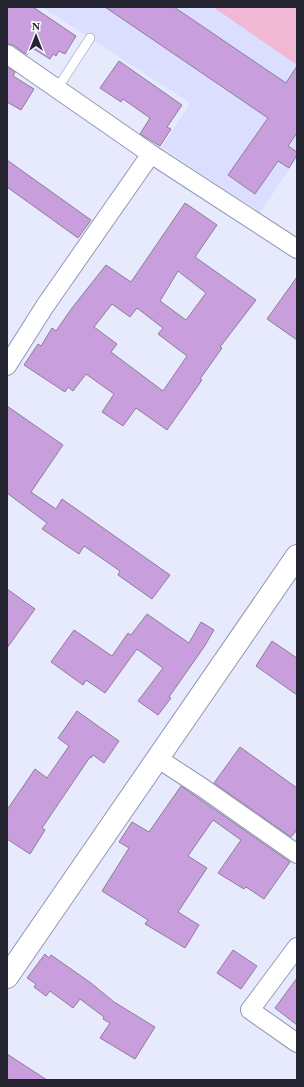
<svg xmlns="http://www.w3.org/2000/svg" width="304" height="1087" font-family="'Times New Roman',serif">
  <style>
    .built { fill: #dbdefe }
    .green { fill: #f1b8d3 }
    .building { fill: #c89edc; stroke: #8e7d97; fill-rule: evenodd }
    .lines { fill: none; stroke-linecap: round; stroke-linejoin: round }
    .lane-casing { stroke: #9397b4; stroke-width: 10 }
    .street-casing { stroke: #9397b4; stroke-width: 20 }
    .secondary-casing { stroke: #9397b4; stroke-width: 24 }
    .lane { stroke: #fff; stroke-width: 9 }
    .street { stroke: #fff; stroke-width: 18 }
    .secondary { stroke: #fff; stroke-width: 22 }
  </style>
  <rect width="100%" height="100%" fill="#e7eafd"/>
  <path class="built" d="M42 7H297V158L259 214 162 147 190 103Z"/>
  <path class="green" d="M213 7H297V65Z"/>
  <g class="building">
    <path d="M7 7H33L76 36 65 54 59 51 56 56 53 54 50 59 32 48 27 55 13 45 7 44Z"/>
    <path d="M105 7H174L286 83 297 66V133L288 146 297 152V155L289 168 278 161 255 194 228 175 268 118Z"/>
    <path d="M119 61 182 105 167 127 171 129 160 146 140 134 150 118 123 99 121 102 100 88Z"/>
    <path d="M7 67 15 72 13 76 34 89 21 110 7 102Z"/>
    <path d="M7 160 91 220 78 238 7 187Z"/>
    <path d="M185 203 217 225 195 257 256 300 220 347 222 348 200 379 202 380 167 430 136 408 123 426 102 412 114 394 86 374 73 391 68 387 65 392 24 365 38 344 41 346 52 328 56 331 72 308 106 265 131 282ZM178 271 206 293 186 320 160 301ZM112 304 130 317 137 308 163 328 158 334 187 356 163 391 111 352 117 344 94 327Z"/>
    <path d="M297 277V340L267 319Z"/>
    <path d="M7 406 63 445 31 492 56 509 62 499 170 575 152 599 118 575 120 571 84 546 79 554 42 529 47 523 7 493Z"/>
    <path d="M7 589 35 609 7 648Z"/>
    <path d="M147 614 189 643 201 622 214 630 204 647 169 697 171 698 158 715 138 701 163 668 137 649 105 693 86 680 83 685 51 662 74 630 112 656 128 633 131 635Z"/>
    <path d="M272 641 297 658V695L256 666Z"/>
    <path d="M77 711 119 741 104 763 93 755 91 758 90 757 42 828 45 830 30 854 7 839V810L35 769 47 778 69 746 58 738Z"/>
    <path d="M240 747 297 788V830L291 837 214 783Z"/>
    <path d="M181 786 290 862 264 899 246 887 244 889 218 873 241 840 213 820 188 856 207 868 178 912 199 925 185 948 145 924 148 920 102 891 129 848 119 842 132 822 149 832Z"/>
    <path d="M233 950 257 966 241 989 217 973Z"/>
    <path d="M45 954 49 958 51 955 91 983 114 1002 155 1027 135 1059 100 1038 110 1023 103 1019 104 1017 80 999 73 1008 50 991 46 996 34 987 36 984 27 978Z"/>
    <path d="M297 978V1025L275 1008Z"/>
    <path d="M7 1054 47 1080H7Z"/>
  </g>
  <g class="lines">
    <defs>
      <path id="lane" d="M57 89 90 38"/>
      <g id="street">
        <path d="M7 54 151 154 297 249"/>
        <path d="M7 366 45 306 151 154"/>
        <path d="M157 758 203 788 297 854"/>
        <path d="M297 947 250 1010 297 1043"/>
      </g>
      <path id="secondary" d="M7 977 297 556"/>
    </defs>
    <use href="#lane" class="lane-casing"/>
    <use href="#street" class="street-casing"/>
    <use href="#secondary" class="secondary-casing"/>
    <use href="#lane" class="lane"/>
    <use href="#street" class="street"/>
    <use href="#secondary" class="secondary"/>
  </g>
  <rect width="304" height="1087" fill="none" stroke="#242531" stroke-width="16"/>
  <g transform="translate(36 36)" stroke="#f7f8fe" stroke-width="3" paint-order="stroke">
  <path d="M0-3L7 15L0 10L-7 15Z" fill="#242531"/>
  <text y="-6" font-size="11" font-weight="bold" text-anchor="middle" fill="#242531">N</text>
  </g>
</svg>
